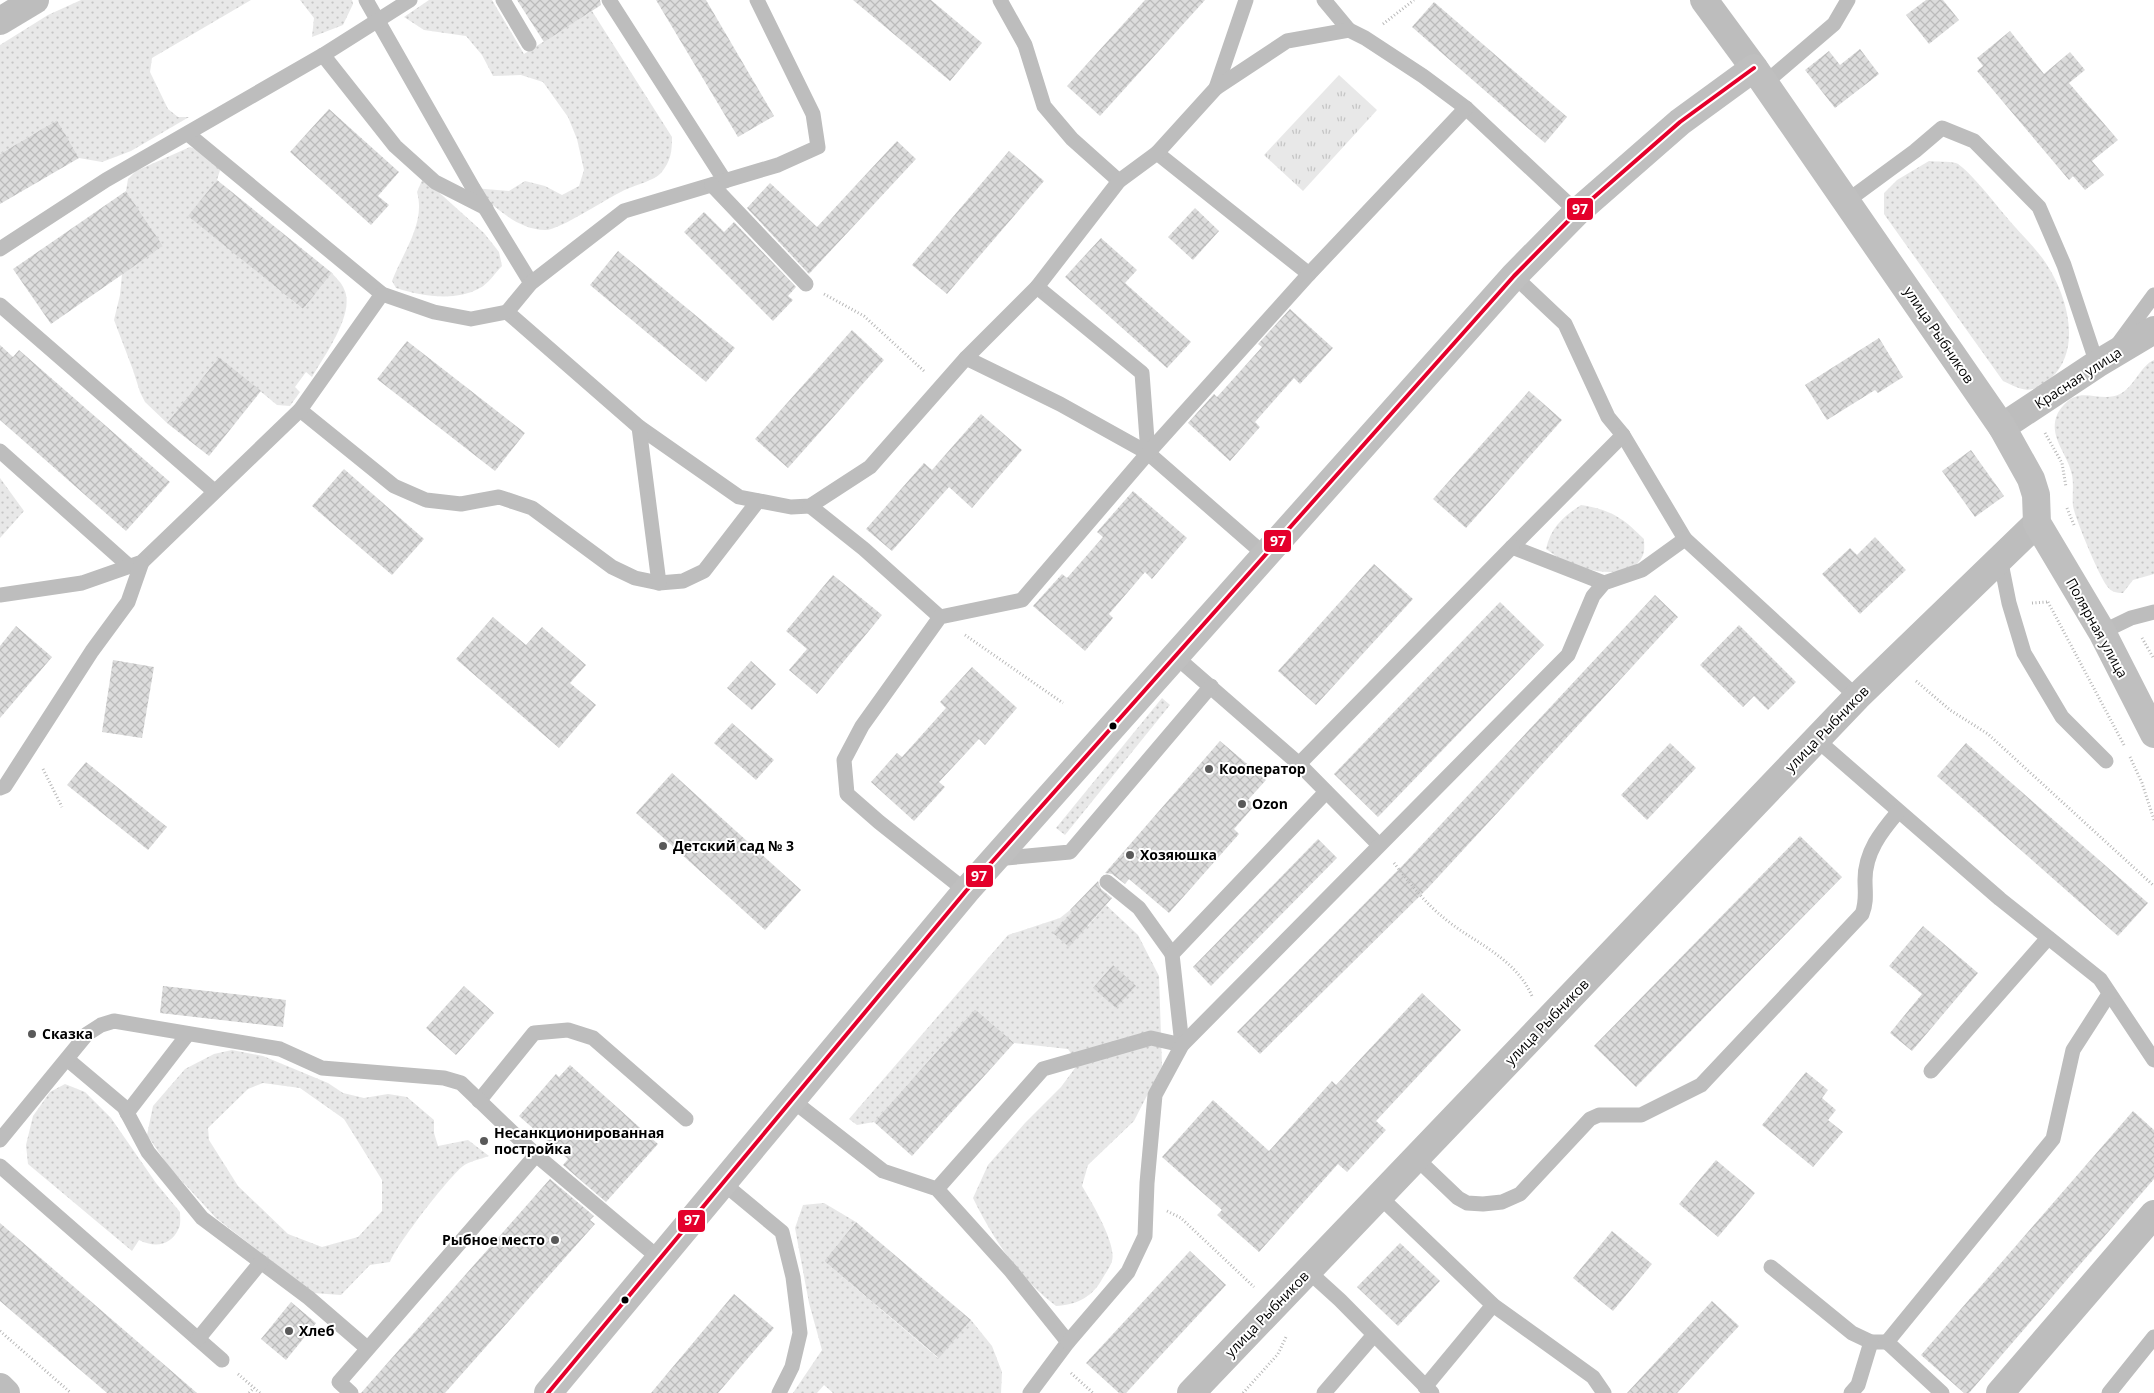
<svg xmlns="http://www.w3.org/2000/svg" width="2154" height="1393" font-family="'Open Sans',sans-serif">
  <style>
    .grass { fill: url(#grass-dots); fill-rule: evenodd }
    .park { fill: url(#park-tufts) }
    .building { fill: url(#building-cross-hatch) }
    .lines { fill: none; stroke-linecap: round; stroke-linejoin: round }
    .path { stroke: #b8b8b8; stroke-width: 3; stroke-dasharray: 1 2.5; stroke-linecap: butt }
    .lane { stroke: #bdbdbd; stroke-width: 15 }
    .street { stroke: #bdbdbd; stroke-width: 28 }
    .secondary { stroke: #bfbfbf; stroke-width: 28 }
    .bus-1-casing { stroke: #fff; stroke-width: 8 }
    .bus-1 { stroke: #e4002b; stroke-width: 4 }
    .bus-dot { fill: #000; stroke: #fff; stroke-width: 2 }
    .poi-dot { fill: #595959; stroke: #fff; stroke-width: 2 }
    .labels { text-anchor: middle; stroke-width: 4; stroke-linejoin: round; paint-order: stroke }
    .street-label { font-size: 14px; fill: #000; stroke: #fff }
    .poi-label { font-size: 14px; font-weight: bold; fill: #000; stroke: #fff; text-anchor: start }
    .line-badge { stroke: #fff; stroke-width: 2 }
    .badge-label { font-size: 14px; text-anchor: middle; font-weight: bold; fill: #fff }
  </style>
  <defs>
    <pattern id="grass-dots" width="8" height="8" patternUnits="userSpaceOnUse" patternTransform="scale(1.25)"><rect width="8" height="8" fill="#e8e8e8"/><path d="M2 2h.1M6 6h.1" fill="none" stroke="#c5c5c5" stroke-width="1.8" stroke-linecap="round"/></pattern>
    <pattern id="park-tufts" width="24" height="20" patternUnits="userSpaceOnUse" patternTransform="scale(1.25)"><rect width="24" height="20" fill="#e8e8e8"/><path d="M3 7l-1-3M5 7V3M7 7l1-3M15 17l-1-3M17 17v-4M19 17l1-3" fill="none" stroke="#c5c5c5"/></pattern>
    <pattern id="building-cross-hatch" width="8" height="8" patternUnits="userSpaceOnUse" patternTransform="scale(1.25)"><rect width="8" height="8" fill="#dcdcdc"/><path d="M0 0l8 8M0 8l8-8" fill="none" stroke="#bbb"/></pattern>
  </defs>
  <rect width="100%" height="100%" fill="#fff"/>
  <g class="grass">
    <path d="M81 0H251L152 58 150 72 168 109 178 117H189L131 151 102 162 79 158 57 120 0 154V45L48 15Z"/>
    <path d="M300 0H352L353 4 343 25 312 37 314 18Z"/>
    <path d="M429 0H492L524 54 592 11 672 137C672 151 671 161 661 173 655 180 636 185 627 189 610 196 559 231 545 230 515 229 494 205 473 188L509 191 525 181 545 186 562 195 579 186 584 170 577 139 568 117 543 82 521 75 493 76 482 55 466 36 424 30 404 17Z"/>
    <path d="M190 147 200 151 220 170 217 180 189 216 303 309 332 273C336 278 342 283 344 289 356 313 324 356 312 377L306 372 295 387 300 392 290 406 277 405 219 357 167 423 145 402 140 392 133 370 114 320 120 295 122 274 163 246 126 191 128 179 136 171Z"/>
    <path d="M1929 161C1937 162 1948 161 1956 163 1966 167 1995 203 2003 213 2016 229 2031 243 2043 259 2066 291 2084 348 2051 378 2031 395 2024 391 2003 381L1884 214V193L1897 180Z"/>
    <path d="M423 178 484 233 499 252 502 266C495 273 488 284 480 288 455 302 422 296 396 288L392 281C403 252 426 223 417 192Z"/>
    <path d="M2154 360V574L2133 580 2123 593C2116 593 2111 592 2107 586 2099 576 2075 518 2073 506 2072 496 2074 485 2072 475 2068 454 2048 437 2057 415 2058 412 2061 408 2063 406 2080 384 2100 404 2120 394 2134 387 2141 365 2154 360Z"/>
    <path d="M0 478 24 511 0 538Z"/>
    <path d="M1581 505C1611 510 1622 517 1644 539 1644 544 1645 550 1643 555 1632 582 1586 571 1566 562 1559 559 1552 553 1546 549 1551 527 1563 517 1581 505Z"/>
    <path d="M1162 698 1170 705 1065 835 1056 828Z"/>
    <path d="M1106 905 1138 935 1159 976 1162 1066 1134 1121 1088 1165 1082 1186C1091 1201 1117 1244 1112 1261 1110 1268 1104 1275 1101 1281 1091 1298 1075 1305 1056 1306 1019 1278 993 1239 973 1198L988 1165 1025 1123 1061 1087 1078 1064 1068 1049 1014 1043 975 1009 874 1122 857 1125 849 1119 1008 935 1060 918 1070 910 1088 926Z"/>
    <path d="M232 1050 263 1056 328 1083 343 1093 364 1098 388 1094 407 1097 434 1120V1133L438 1146 468 1140 489 1156C481 1159 470 1161 463 1166 448 1178 397 1244 390 1262L370 1265 341 1295 313 1293 216 1218 169 1167 147 1135 153 1106 185 1069 214 1054ZM263 1083 300 1088 344 1119 382 1180V1211L358 1237 322 1247 288 1234 238 1186 209 1140 208 1128 248 1089Z"/>
    <path d="M65 1084 85 1092 111 1118 156 1183 180 1212C180 1217 181 1224 179 1228 171 1246 155 1248 139 1240L132 1251 28 1164 26 1145 33 1116 50 1092Z"/>
    <path d="M824 1203 856 1222 824 1261 938 1358 971 1320 992 1346 1002 1372 1001 1393H833L824 1385 817 1393H793L822 1350 809 1303 795 1228 803 1205Z"/>
  </g>
  <path class="park" d="M1339 75 1377 110 1303 191 1264 155Z"/>
  <g class="building">
    <path d="M517 0H600L601 5 544 42Z"/>
    <path d="M656 0H706L774 116 738 137Z"/>
    <path d="M853 0H931L982 43 950 81Z"/>
    <path d="M1145 0H1205L1100 116 1067 86Z"/>
    <path d="M1926 0H1943L1959 20 1929 44 1906 15Z"/>
    <path d="M1434 2 1567 117 1545 143 1412 27Z"/>
    <path d="M2010 31 2044 74 2070 52 2085 70 2069 83 2118 140 2092 161 2104 175 2085 190 2073 176 2069 180 1977 71 1983 66 1977 58Z"/>
    <path d="M1860 49 1879 74 1835 108 1805 70 1829 51 1840 65Z"/>
    <path d="M329 109 399 172 378 196 389 205 371 225 290 152Z"/>
    <path d="M57 120 79 158 0 204V154Z"/>
    <path d="M897 141 916 159 809 274 747 208 770 183 817 227Z"/>
    <path d="M1009 151 1044 181 947 294 912 265Z"/>
    <path d="M217 180 332 273 303 309 188 216Z"/>
    <path d="M126 191 163 246 51 324 13 269Z"/>
    <path d="M1195 208 1219 231 1193 260 1168 237Z"/>
    <path d="M704 212 724 232 734 222 796 287 788 296 793 300 773 321 684 232Z"/>
    <path d="M1101 238 1137 270 1125 283 1191 342 1167 368 1065 277Z"/>
    <path d="M618 251 735 348 706 382 590 285Z"/>
    <path d="M1290 309 1333 348 1300 384 1294 378 1255 422 1260 427 1230 461 1188 423 1214 394 1217 397 1262 347 1258 344Z"/>
    <path d="M852 330 884 360 788 468 755 439Z"/>
    <path d="M1879 338 1903 377 1878 393 1875 390 1827 420 1805 385Z"/>
    <path d="M407 341 525 433 495 471 377 379Z"/>
    <path d="M0 345 13 357 19 350 170 482 126 531 0 420Z"/>
    <path d="M219 357 261 391 209 456 167 423Z"/>
    <path d="M1529 391 1562 420 1466 528 1433 499Z"/>
    <path d="M981 414 1022 450 972 508 949 487 892 551 866 529 924 463 932 470Z"/>
    <path d="M1971 450 2004 496 1975 517 1942 471Z"/>
    <path d="M344 469 424 539 392 575 312 506Z"/>
    <path d="M1133 491 1187 538 1152 579 1145 572 1109 614 1113 618 1085 651 1033 606 1062 574 1067 578 1103 537 1097 532Z"/>
    <path d="M1875 537 1906 570 1860 614 1822 574 1850 548 1857 555Z"/>
    <path d="M1374 564 1413 599 1316 705 1278 671Z"/>
    <path d="M833 575 882 615 817 694 789 670 807 649 786 631Z"/>
    <path d="M1655 595 1678 617 1428 888 1260 1054 1237 1032 1403 865Z"/>
    <path d="M1500 602 1544 645 1378 817 1334 774Z"/>
    <path d="M493 617 526 645 542 627 586 665 570 683 596 705 559 748 456 659Z"/>
    <path d="M1739 625 1796 682 1768 710 1754 696 1743 707 1700 665Z"/>
    <path d="M16 626 52 657 0 718V646Z"/>
    <path d="M113 660 154 667 142 738 102 732Z"/>
    <path d="M751 661 776 684 752 710 727 688Z"/>
    <path d="M972 667 1017 708 985 745 979 739 939 782 945 787 914 821 871 782 897 753 902 757 946 708 940 702Z"/>
    <path d="M732 723 774 760 756 780 714 743Z"/>
    <path d="M1220 741 1266 780 1248 800 1255 805 1234 829 1239 834 1169 913 1129 879 1125 884 1112 874 1105 873Z"/>
    <path d="M1670 743 1696 768 1647 820 1621 795Z"/>
    <path d="M1966 743 2148 903 2118 936 1937 776Z"/>
    <path d="M86 762 167 827 148 850 67 785Z"/>
    <path d="M672 773 801 890 765 930 636 813Z"/>
    <path d="M1800 836 1842 877 1636 1087 1594 1046Z"/>
    <path d="M1318 839 1337 858 1211 986 1193 967Z"/>
    <path d="M1098 881 1101 889 1112 898 1069 947 1053 933 1072 912 1070 910Z"/>
    <path d="M1923 926 1978 973 1912 1051 1890 1033 1922 994 1889 966Z"/>
    <path d="M1113 965 1136 986 1116 1008 1093 988Z"/>
    <path d="M163 986 286 1000 283 1027 160 1013Z"/>
    <path d="M464 986 494 1013 456 1055 426 1028Z"/>
    <path d="M1422 993 1461 1030 1376 1121 1386 1130 1347 1172 1338 1164 1259 1252 1217 1215 1222 1210 1162 1157 1213 1100 1269 1151 1332 1081 1336 1085Z"/>
    <path d="M975 1009 1014 1043 912 1156 874 1122Z"/>
    <path d="M570 1065 658 1144 606 1202 563 1165 568 1159 519 1116 556 1074 559 1077Z"/>
    <path d="M1806 1072 1828 1090 1822 1098 1836 1110 1828 1120 1843 1132 1813 1167 1762 1125Z"/>
    <path d="M2133 1111 2154 1130V1179L1969 1393H1964L1921 1355Z"/>
    <path d="M1716 1160 1755 1193 1718 1237 1679 1204Z"/>
    <path d="M550 1179 594 1216 590 1220 595 1224 445 1393H361Z"/>
    <path d="M856 1222 971 1320 939 1358 824 1261Z"/>
    <path d="M0 1223 197 1393H107L0 1301Z"/>
    <path d="M1612 1231 1652 1264 1613 1311 1573 1278Z"/>
    <path d="M1400 1243 1440 1281 1398 1326 1357 1287Z"/>
    <path d="M1190 1251 1226 1285 1126 1393H1119L1086 1363Z"/>
    <path d="M734 1294 774 1328 718 1393H651Z"/>
    <path d="M1712 1301 1739 1326 1677 1393H1627Z"/>
    <path d="M291 1302 316 1323 286 1360 261 1339Z"/>
  </g>
  <g class="lines">
    <g class="path">
      <path d="M1383 24 1414 0"/>
      <path d="M824 294 864 316 925 372"/>
      <path d="M2045 433 2062 463 2066 487"/>
      <path d="M2067 508 2074 525"/>
      <path d="M2048 602 2124 745"/>
      <path d="M2032 603 2047 602"/>
      <path d="M965 635 1063 703"/>
      <path d="M2142 638 2154 659"/>
      <path d="M1916 681 1950 710 1988 734 2154 886"/>
      <path d="M2130 757 2142 783 2154 820"/>
      <path d="M43 769 62 807"/>
      <path d="M1394 863C1408 881 1426 904 1444 918 1474 943 1515 957 1532 996"/>
      <path d="M1167 1211 1181 1218 1254 1287"/>
      <path d="M0 1331 71 1393"/>
      <path d="M1071 1373 1093 1393"/>
      <path d="M238 1374 260 1393"/>
      <path d="M249 1393 254 1388"/>
      <path d="M1243 1393 1278 1354 1286 1337"/>
    </g>
    <g class="lane">
      <path d="M366 0 473 188 531 283"/>
      <path d="M503 0 529 44"/>
      <path d="M609 0 725 181"/>
      <path d="M757 0 813 114 818 147 778 165 624 211 531 283 507 312 639 427 739 497 791 507 810 506 870 467 966 358 1060 404 1148 453 1265 555"/>
      <path d="M1000 0 1025 45 1044 106 1072 139 1119 181"/>
      <path d="M1324 0 1349 30"/>
      <path d="M323 55 395 146 435 182 486 208"/>
      <path d="M1765 83 1834 24 1848 0"/>
      <path d="M1216 88 1246 0"/>
      <path d="M188 134 382 294 434 312 471 319 507 312"/>
      <path d="M1157 153 1309 274"/>
      <path d="M712 185 806 284"/>
      <path d="M1847 201 1915 151 1942 128 1974 141 2039 207 2064 265 2097 364"/>
      <path d="M0 249 106 180 323 55 410 0"/>
      <path d="M1514 276 1565 324 1608 417 1623 435 1685 539"/>
      <path d="M1037 287 1142 373 1148 453"/>
      <path d="M0 305 214 491"/>
      <path d="M2118 344 2154 295"/>
      <path d="M966 358 1037 287 1119 181 1157 153 1216 88 1287 41 1349 30 1365 38 1423 76 1466 108 1577 212"/>
      <path d="M300 410 394 486 426 500 461 504 499 497 532 508 612 567 635 578 659 583 683 581 704 571 758 501"/>
      <path d="M639 427 659 583"/>
      <path d="M0 451 129 566"/>
      <path d="M810 506 864 549 940 617"/>
      <path d="M2000 558 2009 603 2024 653 2062 717 2106 761"/>
      <path d="M1604 583 1512 547 1623 435"/>
      <path d="M0 595 82 583 142 562 300 410 382 294"/>
      <path d="M2102 632 2131 618 2154 612"/>
      <path d="M1175 656 1299 764 1379 845"/>
      <path d="M1816 739 2000 899 2100 979 2154 1060"/>
      <path d="M1299 764 1512 547"/>
      <path d="M0 788 5 786 92 651 128 602 142 562"/>
      <path d="M995 859 1070 852 1211 686"/>
      <path d="M1107 882 1139 908 1172 954"/>
      <path d="M966 891 879 822 847 794 844 760 862 726 940 617 1022 600 1148 453 1309 274 1466 108"/>
      <path d="M67 1059 124 1107 148 1152 202 1218 309 1298 367 1348"/>
      <path d="M1931 1071 2048 938"/>
      <path d="M792 1100 883 1171 937 1189 1011 1271 1068 1342 1030 1393"/>
      <path d="M479 1101 534 1033 568 1030 593 1038 686 1119"/>
      <path d="M127 1113 188 1034"/>
      <path d="M0 1140 87 1034 101 1025 114 1021 280 1049 322 1068 444 1078 461 1083 536 1155 660 1259"/>
      <path d="M1416 1158 1458 1198 1467 1203 1483 1204 1502 1202 1520 1194 1590 1119 1599 1115H1641L1701 1085 1862 914C1867 902 1865 892 1865 880 1865 852 1881 832 1898 812"/>
      <path d="M0 1166 222 1360"/>
      <path d="M723 1183 782 1232 793 1277 800 1333 792 1367 779 1393"/>
      <path d="M937 1189 1043 1069 1151 1038 1182 1045 1172 954 1326 792"/>
      <path d="M1379 1196 1493 1305 1593 1377 1604 1393"/>
      <path d="M1771 1267 1852 1333 1871 1342H1887"/>
      <path d="M1308 1271 1340 1300 1432 1393"/>
      <path d="M198 1339 261 1262"/>
      <path d="M1068 1342 1128 1272 1145 1236 1147 1183 1155 1095 1182 1045 1568 655 1593 596 1604 583 1642 570 1685 539 1857 697"/>
      <path d="M1425 1387 1493 1305"/>
      <path d="M351 1393 339 1382 536 1155"/>
      <path d="M1324 1393 1373 1336"/>
      <path d="M1851 1393 1858 1385 1871 1342"/>
      <path d="M1942 1393 1887 1342 2053 1139 2073 1050 2109 994"/>
      <path d="M2109 1393 2154 1337"/>
    </g>
    <g class="street">
      <path d="M1704 0 1754 68"/>
      <path d="M0 21 35 0"/>
      <path d="M2002 427 2097 364 2154 330"/>
      <path d="M0 1387 6 1393"/>
      <path d="M1191 1393 1857 697 2037 523"/>
      <path d="M2000 1393 2154 1214"/>
    </g>
    <path class="secondary" d="M548 1393 966 891 1514 276 1577 212 1680 122 1754 68 2002 427 2031 479 2036 495 2037 523 2102 632 2154 734"/>
    <defs>
      <path id="bus-1" d="M548 1393 966 891 1514 276 1577 212 1680 122 1754 68"/>
    </defs>
    <use href="#bus-1" class="bus-1-casing"/>
    <use href="#bus-1" class="bus-1"/>
  </g>
  <g class="bus-dot">
    <circle cx="1113" cy="726" r="4.5"/>
    <circle cx="625" cy="1300" r="4.5"/>
  </g>
  <g class="poi-dot">
    <circle cx="1209" cy="769" r="5"/>
    <circle cx="1242" cy="804" r="5"/>
    <circle cx="663" cy="846" r="5"/>
    <circle cx="1130" cy="855" r="5"/>
    <circle cx="32" cy="1034" r="5"/>
    <circle cx="484" cy="1141" r="5"/>
    <circle cx="555" cy="1240" r="5"/>
    <circle cx="289" cy="1331" r="5"/>
  </g>
  <g class="labels">
    <g class="street-label">
      <text transform="translate(1939 335) rotate(56)" y="5">улица Рыбников</text>
      <text transform="translate(2078 378) rotate(-33)" y="5">Красная улица</text>
      <text transform="translate(2097 628) rotate(61)" y="5">Полярная улица</text>
      <text transform="translate(1827 729) rotate(-46)" y="5">улица Рыбников</text>
      <text transform="translate(1547 1022) rotate(-46)" y="5">улица Рыбников</text>
      <text transform="translate(1267 1314) rotate(-46)" y="5">улица Рыбников</text>
    </g>
    <g class="poi-label">
      <text x="1219" y="774">Кооператор</text>
      <text x="1252" y="809">Ozon</text>
      <text x="673" y="851">Детский сад № 3</text>
      <text x="1140" y="860">Хозяюшка</text>
      <text x="42" y="1039">Сказка</text>
      <text x="494" y="1138">Несанкционированная<tspan x="494" dy="16">постройка</tspan></text>
      <text x="545" y="1245" text-anchor="end">Рыбное место</text>
      <text x="299" y="1336">Хлеб</text>
    </g>
  </g>
  <g class="line-badge">
    <rect x="1566" y="197" width="28" height="24" rx="5" fill="#e4002b"/>
    <rect x="1263" y="529" width="29" height="24" rx="5" fill="#e4002b"/>
    <rect x="965" y="864" width="29" height="24" rx="5" fill="#e4002b"/>
    <rect x="677" y="1209" width="29" height="24" rx="5" fill="#e4002b"/>
  </g>
  <g class="badge-label">
    <text x="1580" y="214">97</text>
    <text x="1278" y="546">97</text>
    <text x="979" y="881">97</text>
    <text x="692" y="1225">97</text>
  </g>
</svg>
